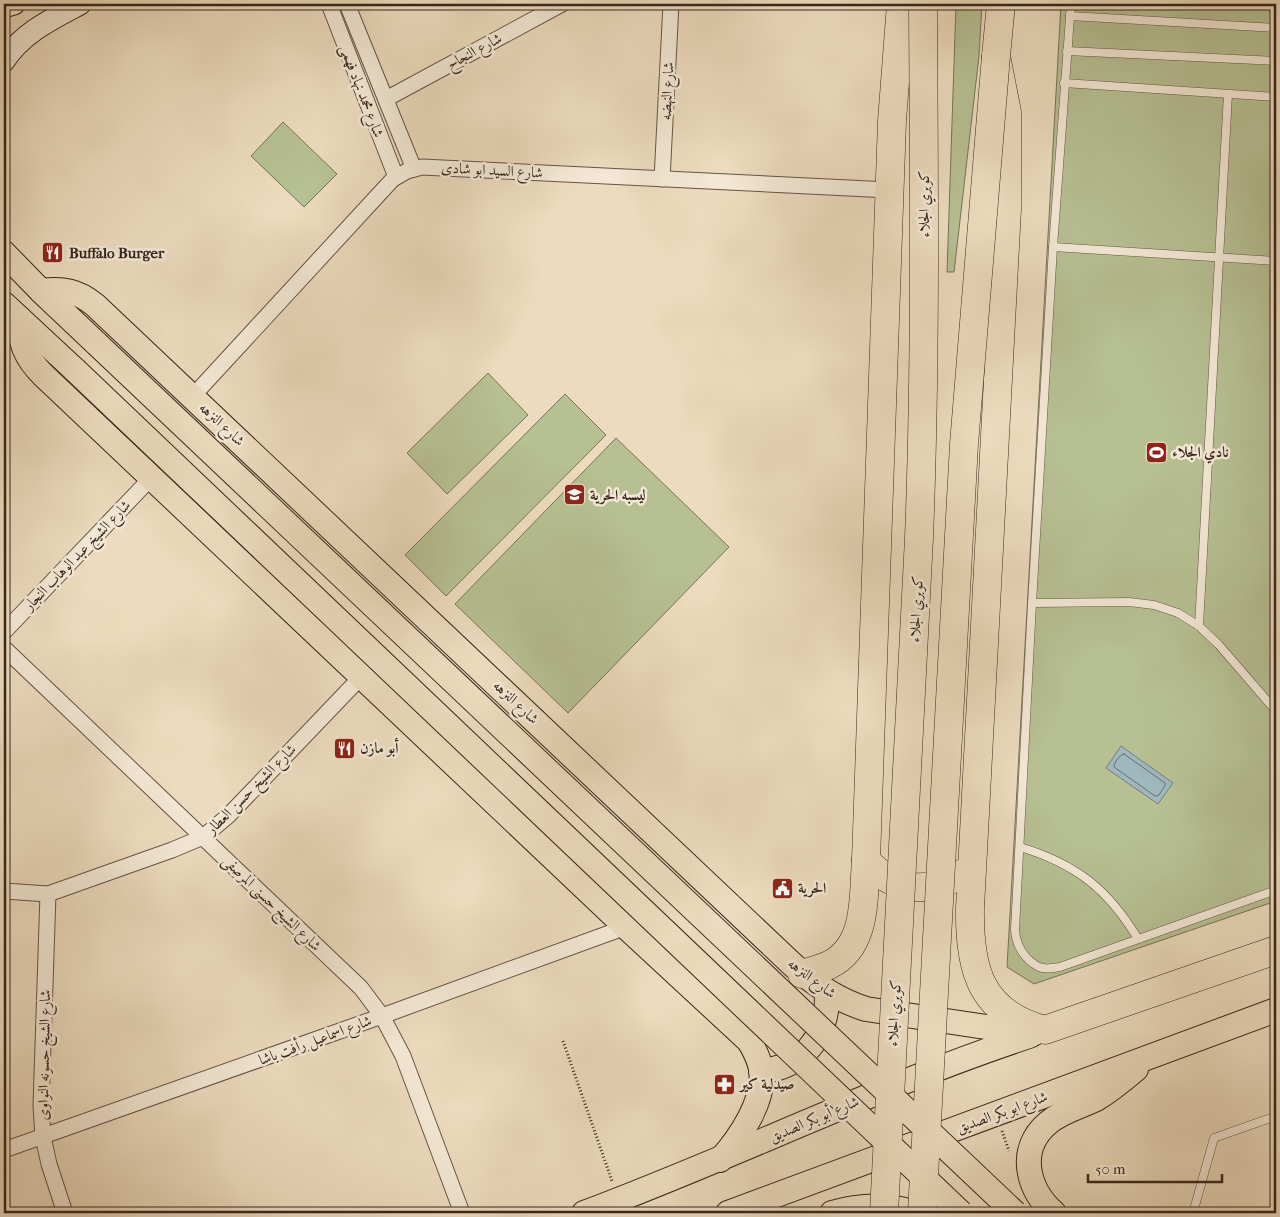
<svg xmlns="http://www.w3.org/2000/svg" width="1280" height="1217" font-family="'IM FELL French Canon',Amiri,serif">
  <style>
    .green { fill: #b6c093; stroke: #777358 }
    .water { fill: #9eb8bd; stroke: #757e7d }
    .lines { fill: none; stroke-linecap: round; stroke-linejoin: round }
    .shore { stroke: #6b6f6d; stroke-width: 1 }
    .lane-casing { stroke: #655345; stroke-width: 9 }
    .street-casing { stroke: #655345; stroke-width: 17 }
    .secondary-casing { stroke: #38261d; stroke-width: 23 }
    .primary-casing { stroke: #38261d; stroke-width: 26 }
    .highway-casing { stroke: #38261d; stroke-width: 29 }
    .path { stroke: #38261d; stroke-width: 3; stroke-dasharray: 1 2.5; stroke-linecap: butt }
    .lane { stroke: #f3e8d5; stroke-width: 8 }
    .street { stroke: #f3e8d5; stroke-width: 15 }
    .secondary { stroke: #f3e8d5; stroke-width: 21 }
    .primary { stroke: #ecdbbe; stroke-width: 24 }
    .highway { stroke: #ecdbbe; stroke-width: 28 }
    .primary-bridge-casing { stroke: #38261d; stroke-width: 26; stroke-linecap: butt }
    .highway-bridge-casing { stroke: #38261d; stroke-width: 29; stroke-linecap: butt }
    .primary-bridge { stroke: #ecdbbe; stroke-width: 24 }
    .highway-bridge { stroke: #ecdbbe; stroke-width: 28 }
    .labels { text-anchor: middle; stroke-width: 5; stroke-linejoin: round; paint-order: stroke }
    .street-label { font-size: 15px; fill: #38261d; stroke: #f3e8d5 }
    .poi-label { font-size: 15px; font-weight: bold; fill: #38261d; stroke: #f3e8d5; text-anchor: start }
  </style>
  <rect width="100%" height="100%" fill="#ecdbbe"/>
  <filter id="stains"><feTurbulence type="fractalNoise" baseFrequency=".004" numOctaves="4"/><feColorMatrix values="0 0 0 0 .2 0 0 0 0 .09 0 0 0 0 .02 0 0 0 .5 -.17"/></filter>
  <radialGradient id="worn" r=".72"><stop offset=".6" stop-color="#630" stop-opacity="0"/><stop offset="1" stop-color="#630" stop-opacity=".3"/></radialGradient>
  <g class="green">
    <path d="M956 4H982L979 56 954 272H947Z"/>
    <path d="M1061 4H1276V901L1034 984 1007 967Z"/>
    <path d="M283 122 337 174 304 207 251 156Z"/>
    <path d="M488 373 528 415 447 494 407 453Z"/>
    <path d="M565 394 606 435 446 596 405 555Z"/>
    <path d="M616 438 729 547 568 713 455 604Z"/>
  </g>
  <path class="water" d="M1121 746 1173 783 1158 804 1106 768Z"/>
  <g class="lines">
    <path class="shore" d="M1124 754 1165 783V786L1158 796H1155L1114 767C1114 763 1119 755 1124 754Z"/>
    <defs>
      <g id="lane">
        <path d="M1071 4 1053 247 1032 603 1015 930C1016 946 1025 960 1039 967 1046 970 1053 968 1060 967L1276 890"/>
        <path d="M1070 16 1276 28"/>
        <path d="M1067 51 1276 61"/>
        <path d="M1064 83 1276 97"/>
        <path d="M1053 247 1276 261"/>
        <path d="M1032 603 1129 602 1154 605 1178 613 1199 626 1219 645 1276 711"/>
        <path d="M1199 626 1228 94"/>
        <path d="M1020 847C1076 864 1108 889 1138 939"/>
        <path d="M1193 1213 1214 1138 1276 1116"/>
      </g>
      <g id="street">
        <path d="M329 4 396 177"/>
        <path d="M347 4 414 169"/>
        <path d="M386 99 562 4"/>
        <path d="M662 179 671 4"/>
        <path d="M193 396 393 179 407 171 422 167 889 190"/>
        <path d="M4 632 151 478"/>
        <path d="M4 648 361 988 382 1016 403 1056 462 1213"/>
        <path d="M4 891 48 894 172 850 203 837 228 816 361 677"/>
        <path d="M48 894 41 1106 43 1137 49 1164 65 1213"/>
        <path d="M4 1150 382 1016 626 927"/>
      </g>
      <g id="secondary">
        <path d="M4 7 14 4"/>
        <path d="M4 61C22 33 52 19 80 4"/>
      </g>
      <g id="primary">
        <path d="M4 253 41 291 97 344"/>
        <path d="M41 291C63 288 78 291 95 305L793 965C815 985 837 1000 866 1009L1033 1034"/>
        <path d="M4 304 75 370"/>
        <path d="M19 318C20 343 25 357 43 375L626 927 749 1041C754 1049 759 1059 761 1069 766 1100 739 1139 720 1160"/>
        <path d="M761 1071C791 1069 816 1050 824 1020 827 1012 827 1002 827 993"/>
        <path d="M584 1213C734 1157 878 1086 1029 1036"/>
        <path d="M728 1213 1276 1010"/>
        <path d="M832 1213C860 1205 888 1204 915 1213"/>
        <path d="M1054 1213C1027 1189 1017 1149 1048 1123 1062 1111 1080 1107 1096 1099 1111 1090 1123 1080 1136 1069"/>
      </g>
      <g id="highway">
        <path d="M1001 4 996 56 1007 112V209L970 908C969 969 980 1013 1045 1030L1276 950"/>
        <path d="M866 860C892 890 927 896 960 874"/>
        <path d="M802 974C811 971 821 969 829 965 868 946 863 897 866 860L892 121 901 4"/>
      </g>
    </defs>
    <use href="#lane" class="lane-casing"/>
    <use href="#street" class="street-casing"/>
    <use href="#secondary" class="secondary-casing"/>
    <use href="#primary" class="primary-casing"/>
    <use href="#highway" class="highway-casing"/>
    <g class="path">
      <path d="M563 1041 612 1181"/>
      <path d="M1002 1131 1009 1151"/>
    </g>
    <use href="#lane" class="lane"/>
    <use href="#street" class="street"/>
    <use href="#secondary" class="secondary"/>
    <use href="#primary" class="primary"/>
    <use href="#highway" class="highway"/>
    <defs>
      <g id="primary-bridge">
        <path d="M97 344 1015 1213"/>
        <path d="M75 370 961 1213"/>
      </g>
      <g id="highway-bridge">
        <path d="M884 1213 919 538C926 360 924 182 923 4"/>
        <path d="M922 1213 964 444 996 56"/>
      </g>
    </defs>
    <use href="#primary-bridge" class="primary-bridge-casing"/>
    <use href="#highway-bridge" class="highway-bridge-casing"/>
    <use href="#primary-bridge" class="primary-bridge"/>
    <use href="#highway-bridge" class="highway-bridge"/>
  </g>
  <defs>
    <symbol id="restaurant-square" viewBox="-11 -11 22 22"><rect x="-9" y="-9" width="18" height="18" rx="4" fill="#8f2418" stroke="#f3e8d5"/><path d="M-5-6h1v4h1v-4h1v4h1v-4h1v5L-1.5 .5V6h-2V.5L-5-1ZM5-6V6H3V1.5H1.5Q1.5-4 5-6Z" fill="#fff"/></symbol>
    <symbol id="stadium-square" viewBox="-11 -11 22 22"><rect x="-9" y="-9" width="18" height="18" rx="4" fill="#8f2418" stroke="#f3e8d5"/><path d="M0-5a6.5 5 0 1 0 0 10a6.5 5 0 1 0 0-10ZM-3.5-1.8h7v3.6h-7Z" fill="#fff"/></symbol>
    <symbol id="school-square" viewBox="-11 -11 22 22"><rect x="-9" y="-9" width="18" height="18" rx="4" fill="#8f2418" stroke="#f3e8d5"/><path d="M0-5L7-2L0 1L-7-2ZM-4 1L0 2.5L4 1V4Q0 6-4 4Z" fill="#fff"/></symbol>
    <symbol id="civic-square" viewBox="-11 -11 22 22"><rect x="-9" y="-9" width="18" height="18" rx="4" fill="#8f2418" stroke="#f3e8d5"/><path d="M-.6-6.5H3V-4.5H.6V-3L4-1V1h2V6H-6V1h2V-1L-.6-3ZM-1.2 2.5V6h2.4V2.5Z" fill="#fff"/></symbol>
    <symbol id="pharmacy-square" viewBox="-11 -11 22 22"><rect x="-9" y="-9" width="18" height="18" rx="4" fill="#8f2418" stroke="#f3e8d5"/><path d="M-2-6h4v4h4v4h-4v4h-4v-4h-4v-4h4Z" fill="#fff"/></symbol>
  </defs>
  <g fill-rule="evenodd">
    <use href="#restaurant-square" x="40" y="240" width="25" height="25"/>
    <use href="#stadium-square" x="1144" y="440" width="25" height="25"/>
    <use href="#school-square" x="562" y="482" width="25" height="25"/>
    <use href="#restaurant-square" x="332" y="736" width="25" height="25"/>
    <use href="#civic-square" x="770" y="876" width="25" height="25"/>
    <use href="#pharmacy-square" x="712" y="1072" width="25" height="25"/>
  </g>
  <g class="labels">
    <g class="street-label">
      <text transform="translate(474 51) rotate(-28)" y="5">شارع النجاح</text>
      <text transform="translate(362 91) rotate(69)" y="5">شارع محمد نهاد فهمى</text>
      <text transform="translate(667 91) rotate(-87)" y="5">شارع النهضه</text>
      <text transform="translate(492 170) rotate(3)" y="5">شارع السيد ابو شادى</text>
      <text transform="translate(924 204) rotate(-90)" y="5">كوبري الجلاء</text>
      <text transform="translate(222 424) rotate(43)" y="5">شارع النزهه</text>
      <text transform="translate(77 555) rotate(-46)" y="5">شارع الشيخ عبد الوهاب النجار</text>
      <text transform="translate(916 609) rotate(-87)" y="5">كوبري الجلاء</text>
      <text transform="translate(516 702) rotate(43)" y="5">شارع النزهه</text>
      <text transform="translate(251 789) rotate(-45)" y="5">شارع الشيخ حسن العطار</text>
      <text transform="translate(272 903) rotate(44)" y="5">شارع الشيخ حسنى المرصفى</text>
      <text transform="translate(812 978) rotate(37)" y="5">شارع النزهه</text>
      <text transform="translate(894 1013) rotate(-87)" y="5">كوبري الجلاء</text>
      <text transform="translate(315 1040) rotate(-20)" y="5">شارع اسماعيل رأفت باشا</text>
      <text transform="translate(44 1055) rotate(-89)" y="5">شارع الشيخ حسونه النواوى</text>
      <text transform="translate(1002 1112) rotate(-20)" y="5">شارع ابو بكر الصديق</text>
      <text transform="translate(814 1119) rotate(-23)" y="5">شارع أبو بكر الصديق</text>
    </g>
    <g class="poi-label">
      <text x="69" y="258">Buffalo Burger</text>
      <text x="1172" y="457">نادي الجلاء</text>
      <text x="590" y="500">ليسبه الحرية</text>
      <text x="360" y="753">أبو مازن</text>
      <text x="798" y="893">الحرية</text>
      <text x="740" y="1089">صيدلية كير</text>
    </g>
  </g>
  <rect width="1280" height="1217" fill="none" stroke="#ecdbbe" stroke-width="20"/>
  <rect x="5" y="5" width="1270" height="1207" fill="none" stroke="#38261d" stroke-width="2.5"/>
  <rect x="10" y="10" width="1260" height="1197" fill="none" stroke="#38261d"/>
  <path d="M1088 1174v8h134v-8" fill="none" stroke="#38261d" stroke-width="2.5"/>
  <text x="1095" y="1174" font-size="15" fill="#38261d" stroke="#f3e8d5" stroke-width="4" paint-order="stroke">50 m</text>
  <rect width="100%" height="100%" filter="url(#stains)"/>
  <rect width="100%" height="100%" fill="url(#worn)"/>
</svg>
